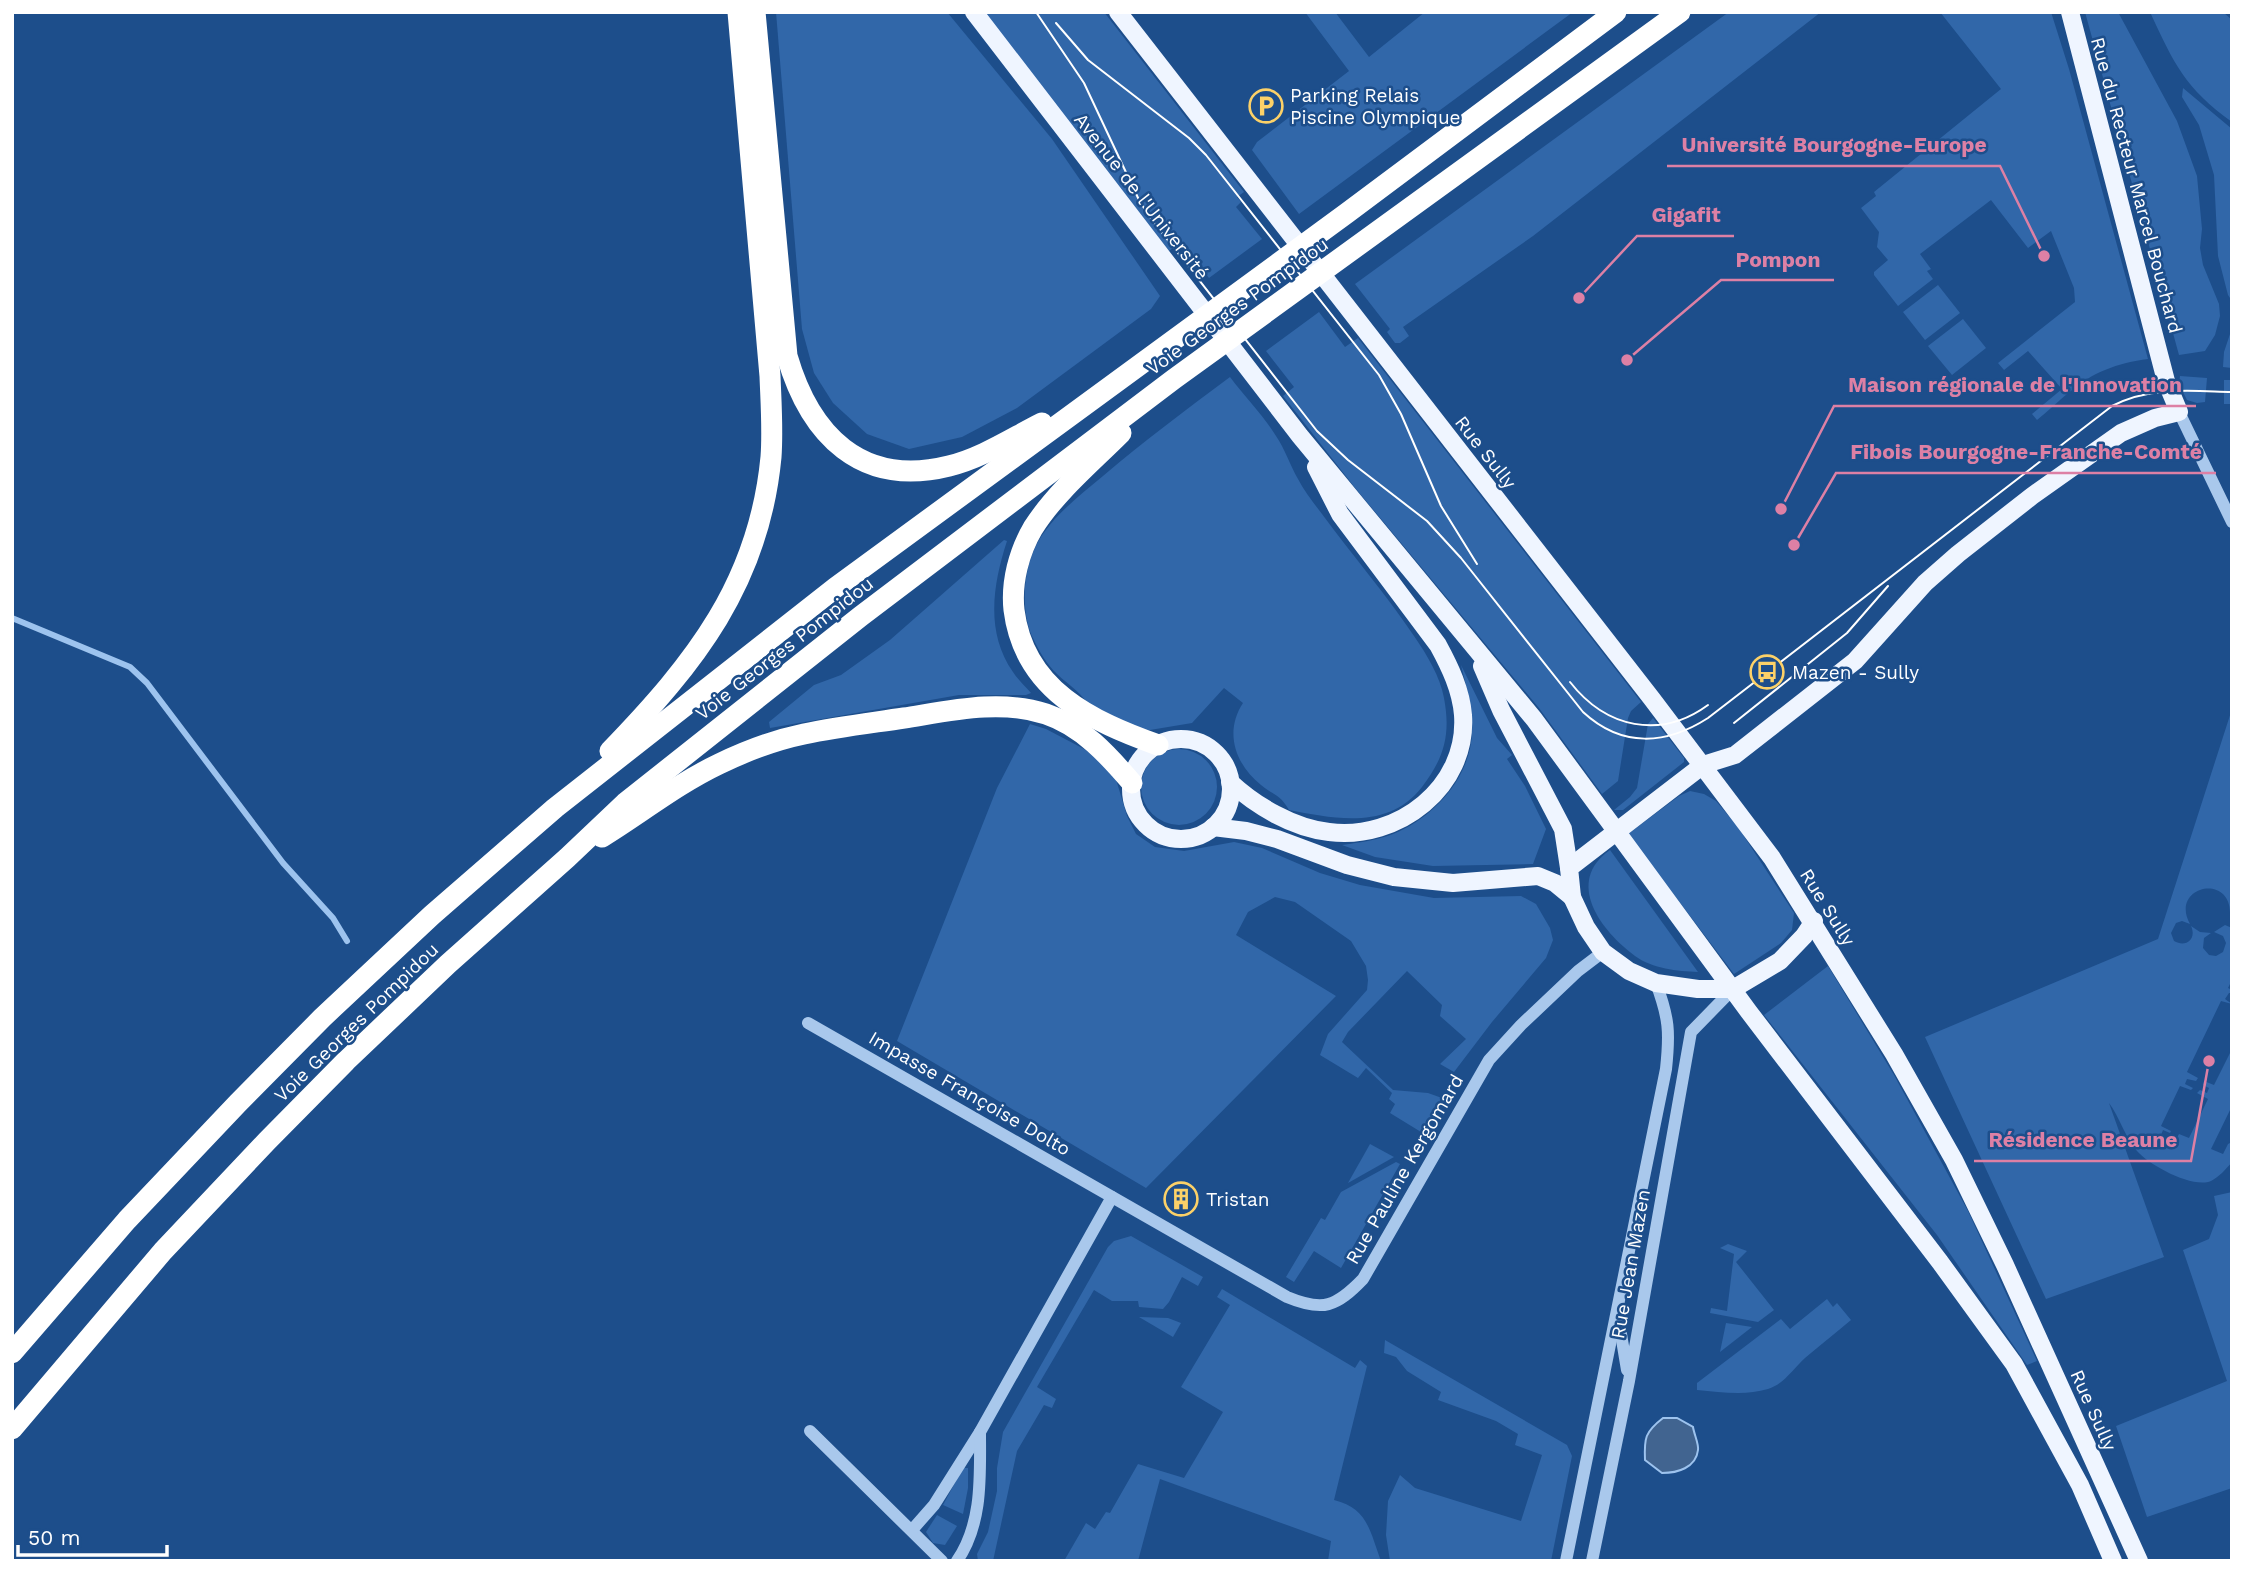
<svg xmlns="http://www.w3.org/2000/svg" width="2244" height="1573" font-family="'Work Sans',sans-serif">
  <style>
    .green { fill: #3167a9 }
    .water { fill: #416490; stroke: #9dc3ee; stroke-width: 2 }
    .lines { fill: none; stroke-linecap: round; stroke-linejoin: round }
    .stream { stroke: #9dc3ee; stroke-width: 6 }
    .minor { stroke: #a9c8ec; stroke-width: 12 }
    .major { stroke: #eff5ff; stroke-width: 18 }
    .highway { stroke: #fff; stroke-width: 21 }
    .tram { stroke: #fff; stroke-width: 2 }
    .labels { text-anchor: middle; stroke-width: 5; stroke-linejoin: round; paint-order: stroke }
    .poi-label { font-size: 19px; fill: #fff; stroke: #1d4e8b; text-anchor: start }
    .street-label { font-size: 19px; fill: #fff; stroke: #1d4e8b }
    .leader { fill: none; stroke: #dd80a5; stroke-width: 2.5 }
    .callout-dot { fill: #dd80a5; stroke: #1d4e8b; stroke-width: 2.5 }
    .callout-label { font-size: 21px; text-anchor: middle; font-weight: bold; fill: #dd80a5; stroke: #1d4e8b; stroke-width: 5; stroke-linejoin: round; paint-order: stroke }
  </style>
  <rect width="100%" height="100%" fill="#1d4e8b"/>
  <g class="green">
    <path d="M776 12H947L1052 139 1160 296 1151 309 1017 408 962 437 909 449 867 434 833 403 814 373 802 329Z"/>
    <path d="M983 12H1104L1244 192 1237 197 1241 202 1236 207 1262 239 1209 278 1181 242 1169 251Z"/>
    <path d="M1305 12H1335L1369 57 1425 12H1573L1299 214 1252 150 1257 142 1349 71Z"/>
    <path d="M1729 12H1821L1533 236 1403 327 1409 336 1400 343H1395L1387 332 1390 329 1355 284Z"/>
    <path d="M1940 12H2051L2069 69 2148 359C2133 361 2119 364 2105 370 2079 380 2058 403 2037 420L2032 414 2062 389 2028 351 2004 370 1998 363 2075 302 2074 288 2051 231 2028 248 1991 200 1920 254 1931 269 1927 271 1933 279 1898 306 1874 275V272L1888 260 1877 247 1879 232 1861 208 1876 196 1874 192 2001 89Z"/>
    <path d="M2085 12H2118L2177 121 2197 176 2202 229 2200 248 2203 265 2219 304 2220 316 2215 335 2205 351 2179 355Z"/>
    <path d="M2150 12H2223L2232 20V122C2185 88 2174 64 2150 12Z"/>
    <path d="M2183 88 2232 129V301L2228 295 2218 256 2214 175 2199 125 2182 97Z"/>
    <path d="M1938 285 1960 313 1925 340 1903 312Z"/>
    <path d="M1319 312 1345 347 1358 338 1641 702 1631 711 1628 718 1618 781 1602 794 1539 708 1356 489 1283 396 1294 387 1266 351Z"/>
    <path d="M1963 319 1986 348 1952 375 1928 346Z"/>
    <path d="M2230 334H2232V368L2223 367 2224 352Z"/>
    <path d="M2180 376 2207 378 2205 402 2197 403 2187 400 2179 384Z"/>
    <path d="M1230 377C1245 397 1263 415 1276 436 1285 449 1290 465 1298 479 1304 491 1313 502 1322 514 1352 555 1386 594 1414 636 1427 655 1440 676 1444 698 1451 735 1444 758 1422 787 1389 830 1335 819 1289 810 1279 793 1274 796 1261 785 1235 764 1224 732 1243 703L1224 688 1192 723 1144 731 1088 704C1079 690 1064 682 1053 670 1044 660 1037 647 1031 634 1022 610 1023 579 1032 555 1044 522 1077 498 1103 476 1144 441 1187 409 1230 377Z"/>
    <rect x="2224" y="380" width="8" height="24"/>
    <path d="M1004 540 1007 541C993 584 985 632 1013 672 1018 680 1025 686 1031 693L1026 695H959L770 728 769 722 814 685 841 675 890 640Z"/>
    <path d="M1461 665 1497 738 1512 755 1507 759 1525 786 1546 829 1533 864 1433 866 1375 857 1342 845C1361 842 1382 840 1400 831 1438 813 1472 774 1472 730 1473 708 1466 686 1461 665Z"/>
    <path d="M2232 709V916L2230 915C2232 872 2169 886 2190 924L2182 921 2176 923 2171 933 2174 941C2186 948 2197 939 2191 926L2200 932 2211 933 2204 938 2203 948 2209 955 2216 956 2223 952 2226 943 2223 936 2214 932 2225 925 2232 928V980L2228 988 2232 990V993H2229L2225 999 2232 1004 2221 1001 2187 1072 2198 1078 2196 1081 2187 1079 2185 1084 2193 1088 2191 1090 2180 1086 2161 1126 2171 1131 2170 1133 2163 1130 2161 1135 2174 1143 2179 1134 2189 1138 2208 1099 2197 1093 2200 1090 2207 1093 2209 1088 2203 1085 2204 1081 2214 1085 2232 1049V1106L2211 1149 2223 1154 2228 1144 2232 1142V1162C2226 1169 2219 1177 2211 1181 2193 1189 2149 1165 2137 1151 2126 1139 2119 1116 2109 1103L2164 1257 2046 1299 1925 1037 2158 939Z"/>
    <path d="M1653 718 1684 758V762L1623 810H1614L1630 797 1637 788 1648 724Z"/>
    <path d="M1030 724 1046 729 1086 750 1115 776 1127 816 1136 834 1155 847 1184 851 1234 842 1262 848 1320 873 1360 885 1434 898 1521 896 1536 904 1550 928 1553 940 1546 958 1492 1022 1454 1072 1440 1064 1466 1039 1440 1016 1442 1005 1407 971 1348 1032 1342 1042 1393 1090 1428 1093 1442 1098 1421 1132 1390 1113 1395 1104 1389 1099 1392 1093 1366 1068 1358 1078 1320 1055 1328 1034 1367 990 1368 980 1366 966 1351 941 1295 902 1275 897 1248 912 1236 935 1336 996 1146 1188 897 1041 997 788Z"/>
    <circle cx="1179" cy="787" r="38"/>
    <path d="M1690 791 1704 794 1716 801 1738 827 1794 913 1792 930 1781 943 1734 974 1628 834 1679 796Z"/>
    <path d="M1610 850 1698 972C1677 971 1653 969 1635 956 1601 931 1564 882 1610 850Z"/>
    <path d="M1828 966 1894 1075 1968 1211 2037 1361 2027 1365 1937 1235 1764 1015Z"/>
    <path d="M1370 1144 1394 1157 1348 1183Z"/>
    <path d="M1396 1162 1400 1164 1341 1268 1314 1251 1294 1282 1286 1277 1321 1218 1325 1220 1341 1192Z"/>
    <path d="M2232 1192V1488L2147 1517 2116 1426 2227 1381 2183 1250 2209 1239 2218 1215 2214 1196Z"/>
    <path d="M1131 1236 1203 1277 1198 1286 1182 1277 1169 1302 1163 1309 1139 1307 1138 1301H1112L1094 1290 1037 1387 1056 1399 1052 1408 1044 1405 1017 1451 993 1561H978L977 1554 988 1532 997 1491V1468L1003 1432 1108 1247 1114 1241Z"/>
    <path d="M1728 1244 1747 1251 1736 1262 1774 1310 1758 1322 1710 1313 1711 1308 1727 1311 1734 1254 1720 1248Z"/>
    <path d="M1222 1289 1355 1368 1360 1360 1367 1366 1334 1500C1368 1508 1370 1532 1381 1561H1328L1331 1541 1160 1479 1138 1561H1064L1086 1523 1095 1529 1106 1512 1110 1513 1138 1464 1184 1478 1223 1412 1181 1387 1230 1305 1217 1297Z"/>
    <path d="M1827 1299 1833 1307 1837 1303 1851 1320C1836 1333 1820 1345 1805 1358 1793 1369 1784 1384 1768 1389 1745 1396 1721 1392 1697 1390V1383L1781 1319 1790 1329Z"/>
    <path d="M1139 1317 1168 1318 1181 1323 1173 1337Z"/>
    <path d="M1726 1323 1752 1327 1720 1352Z"/>
    <path d="M1385 1340 1567 1445 1572 1456 1551 1561H1390L1386 1535 1388 1501 1400 1475 1415 1488 1521 1521 1542 1455 1515 1445 1518 1434 1496 1421 1438 1400 1441 1392 1407 1371 1396 1357 1384 1353Z"/>
    <path d="M963 1468H968V1488L963 1514 943 1505Z"/>
    <path d="M937 1515 957 1526 945 1545 933 1543 926 1532Z"/>
  </g>
  <path class="water" d="M1663 1418H1677L1693 1427C1694 1434 1699 1444 1698 1450 1696 1468 1677 1473 1662 1473L1645 1460C1644 1438 1645 1432 1663 1418Z"/>
  <g class="lines">
    <path class="stream" d="M12 618 130 667 147 683 283 863 333 918 347 941"/>
    <g class="minor">
      <path d="M2179 412 2232 522"/>
      <path d="M808 1023 1287 1297C1323 1312 1336 1307 1363 1279L1489 1060 1521 1025 1578 971 1603 952"/>
      <path d="M1618 1316 1627 1370"/>
      <path d="M810 1431 942 1561"/>
      <path d="M912 1530 934 1505 980 1432 1112 1197"/>
      <path d="M957 1561C983 1523 980 1476 980 1432"/>
      <path d="M1566 1561 1666 1069C1670 1032 1669 1018 1656 983"/>
      <path d="M1592 1561 1629 1381 1691 1032 1733 989"/>
    </g>
    <g class="major">
      <path d="M974 12 1300 436 1534 719 1749 1012 1940 1262 2014 1364 2080 1485 2113 1561"/>
      <path d="M1118 12 1652 699 1772 858 1894 1054 1954 1160 2005 1265 2139 1561"/>
      <path d="M1482 666 1501 710 1563 829 1569 868"/>
      <circle cx="1181" cy="789" r="50"/>
      <path d="M1230 782C1256 806 1293 828 1329 832 1398 841 1468 787 1463 715 1461 690 1450 667 1438 645L1340 514 1316 467"/>
      <path d="M1213 827 1246 831 1277 839 1347 865 1394 877 1453 883 1538 876 1555 883 1572 897"/>
      <path d="M1814 921 1804 936 1780 961 1733 989H1698L1656 983 1629 971 1603 952 1586 927 1572 897 1569 868 1703 765 1735 755 1855 661 1925 583 1958 554 2032 496 2121 433 2155 418 2179 412 2166 381 2070 12"/>
    </g>
    <g class="highway">
      <path d="M755 12 787 356C810 435 861 488 949 466 982 458 1012 438 1042 423"/>
      <path d="M1121 433C1091 463 1056 492 1033 528 1019 552 1011 582 1014 610 1024 690 1091 721 1158 745"/>
      <path d="M610 751C695 663 759 583 771 457 773 430 771 403 770 376L738 12"/>
      <path d="M602 837C641 813 677 784 719 764 746 751 775 740 804 734 837 727 871 723 904 718 949 711 1000 699 1046 714 1082 726 1108 755 1132 783"/>
      <path d="M12 1353 127 1220 238 1103 322 1018 432 915 555 808 835 588 1347 213 1616 12"/>
      <path d="M12 1429 163 1251 267 1141 346 1061 448 964 567 858 625 803 861 616 1174 379 1680 12"/>
    </g>
    <g class="tram">
      <path d="M1036 12 1084 83 1139 200 1149 216 1317 431 1348 460 1427 521 1461 558 1583 712C1622 748 1666 745 1708 718L2112 406C2151 386 2190 391 2232 392"/>
      <path d="M1056 23 1088 60 1189 138 1206 155 1379 375 1401 414 1441 506 1477 564"/>
      <path d="M1570 682C1606 728 1660 740 1708 705"/>
      <path d="M1734 723 1847 633 1888 586"/>
    </g>
  </g>
  <defs>
    <symbol id="parking-ring" viewBox="-11 -11 22 22"><circle r="9.5" fill="#1d4e8b" stroke="#fcd168" stroke-width="1.5"/><path d="M-3.5-5.5H1a3.5 3.5 0 0 1 0 7H-1V5.5H-3.5ZM-1-3.4V-.6H.8a1.4 1.4 0 0 0 0-2.8Z" fill="#fcd168"/></symbol>
    <symbol id="bus-ring" viewBox="-11 -11 22 22"><circle r="9.5" fill="#1d4e8b" stroke="#fcd168" stroke-width="1.5"/><path d="M-5-6H5V4H4V6H2V4H-2V6H-4V4H-5ZM-3.5-4V0h7V-4ZM-3.5 1.2v1.5H-2V1.2ZM2 1.2v1.5H3.5V1.2Z" fill="#fcd168"/></symbol>
    <symbol id="building-ring" viewBox="-11 -11 22 22"><circle r="9.5" fill="#1d4e8b" stroke="#fcd168" stroke-width="1.5"/><path d="M-4-6H4V6H1V3H-1V6H-4ZM-2.5-4.3h1.7v1.8h-1.7ZM.8-4.3h1.7v1.8H.8ZM-2.5-1h1.7V.8h-1.7ZM.8-1h1.7V.8H.8Z" fill="#fcd168"/></symbol>
  </defs>
  <g fill-rule="evenodd">
    <use href="#parking-ring" x="1247" y="87" width="38" height="38"/>
    <use href="#bus-ring" x="1748" y="653" width="38" height="38"/>
    <use href="#building-ring" x="1162" y="1180" width="38" height="38"/>
  </g>
  <g class="labels">
    <g class="poi-label">
      <text x="1290" y="102">Parking Relais<tspan x="1290" dy="22">Piscine Olympique</tspan></text>
      <text x="1792" y="679">Mazen - Sully</text>
      <text x="1206" y="1206">Tristan</text>
    </g>
    <g class="street-label">
      <text transform="translate(2137 185) rotate(75)" y="7">Rue du Recteur Marcel Bouchard</text>
      <text transform="translate(1142 196) rotate(52)" y="7">Avenue de l'Université</text>
      <text transform="translate(1237 306) rotate(-36)" y="7">Voie Georges Pompidou</text>
      <text transform="translate(1486 452) rotate(52)" y="7">Rue Sully</text>
      <text transform="translate(784 648) rotate(-38)" y="7">Voie Georges Pompidou</text>
      <text transform="translate(1828 907) rotate(58)" y="7">Rue Sully</text>
      <text transform="translate(356 1022) rotate(-44)" y="7">Voie Georges Pompidou</text>
      <text transform="translate(970 1093) rotate(30)" y="7">Impasse Françoise Dolto</text>
      <text transform="translate(1404 1169) rotate(-60)" y="7">Rue Pauline Kergomard</text>
      <text transform="translate(1630 1264) rotate(-80)" y="7">Rue Jean Mazen</text>
      <text transform="translate(2094 1410) rotate(66)" y="7">Rue Sully</text>
    </g>
  </g>
  <path class="leader" d="M2044 256L2000 166H1667M1579 298L1637 236H1734M1627 360L1721 280H1834M1781 509L1834 406H2196M1794 545L1836 473H2216M2209 1061L2191 1161H1974"/>
  <g class="callout-dot">
    <circle cx="2044" cy="256" r="7"/>
    <circle cx="1579" cy="298" r="7"/>
    <circle cx="1627" cy="360" r="7"/>
    <circle cx="1781" cy="509" r="7"/>
    <circle cx="1794" cy="545" r="7"/>
    <circle cx="2209" cy="1061" r="7"/>
  </g>
  <g class="callout-label">
    <text x="1834" y="152">Université Bourgogne-Europe</text>
    <text x="1686" y="222">Gigafit</text>
    <text x="1778" y="267">Pompon</text>
    <text x="2015" y="392">Maison régionale de l'Innovation</text>
    <text x="2026" y="459">Fibois Bourgogne-Franche-Comté</text>
    <text x="2083" y="1147">Résidence Beaune</text>
  </g>
  <rect width="2244" height="1573" fill="none" stroke="#ffffff" stroke-width="28"/>
  <path d="M18 1545v10h149v-10" fill="none" stroke="#ffffff" stroke-width="3.5"/>
  <text x="28" y="1545" font-size="21" fill="#ffffff" stroke="#1d4e8b" stroke-width="5" paint-order="stroke">50 m</text>
</svg>
